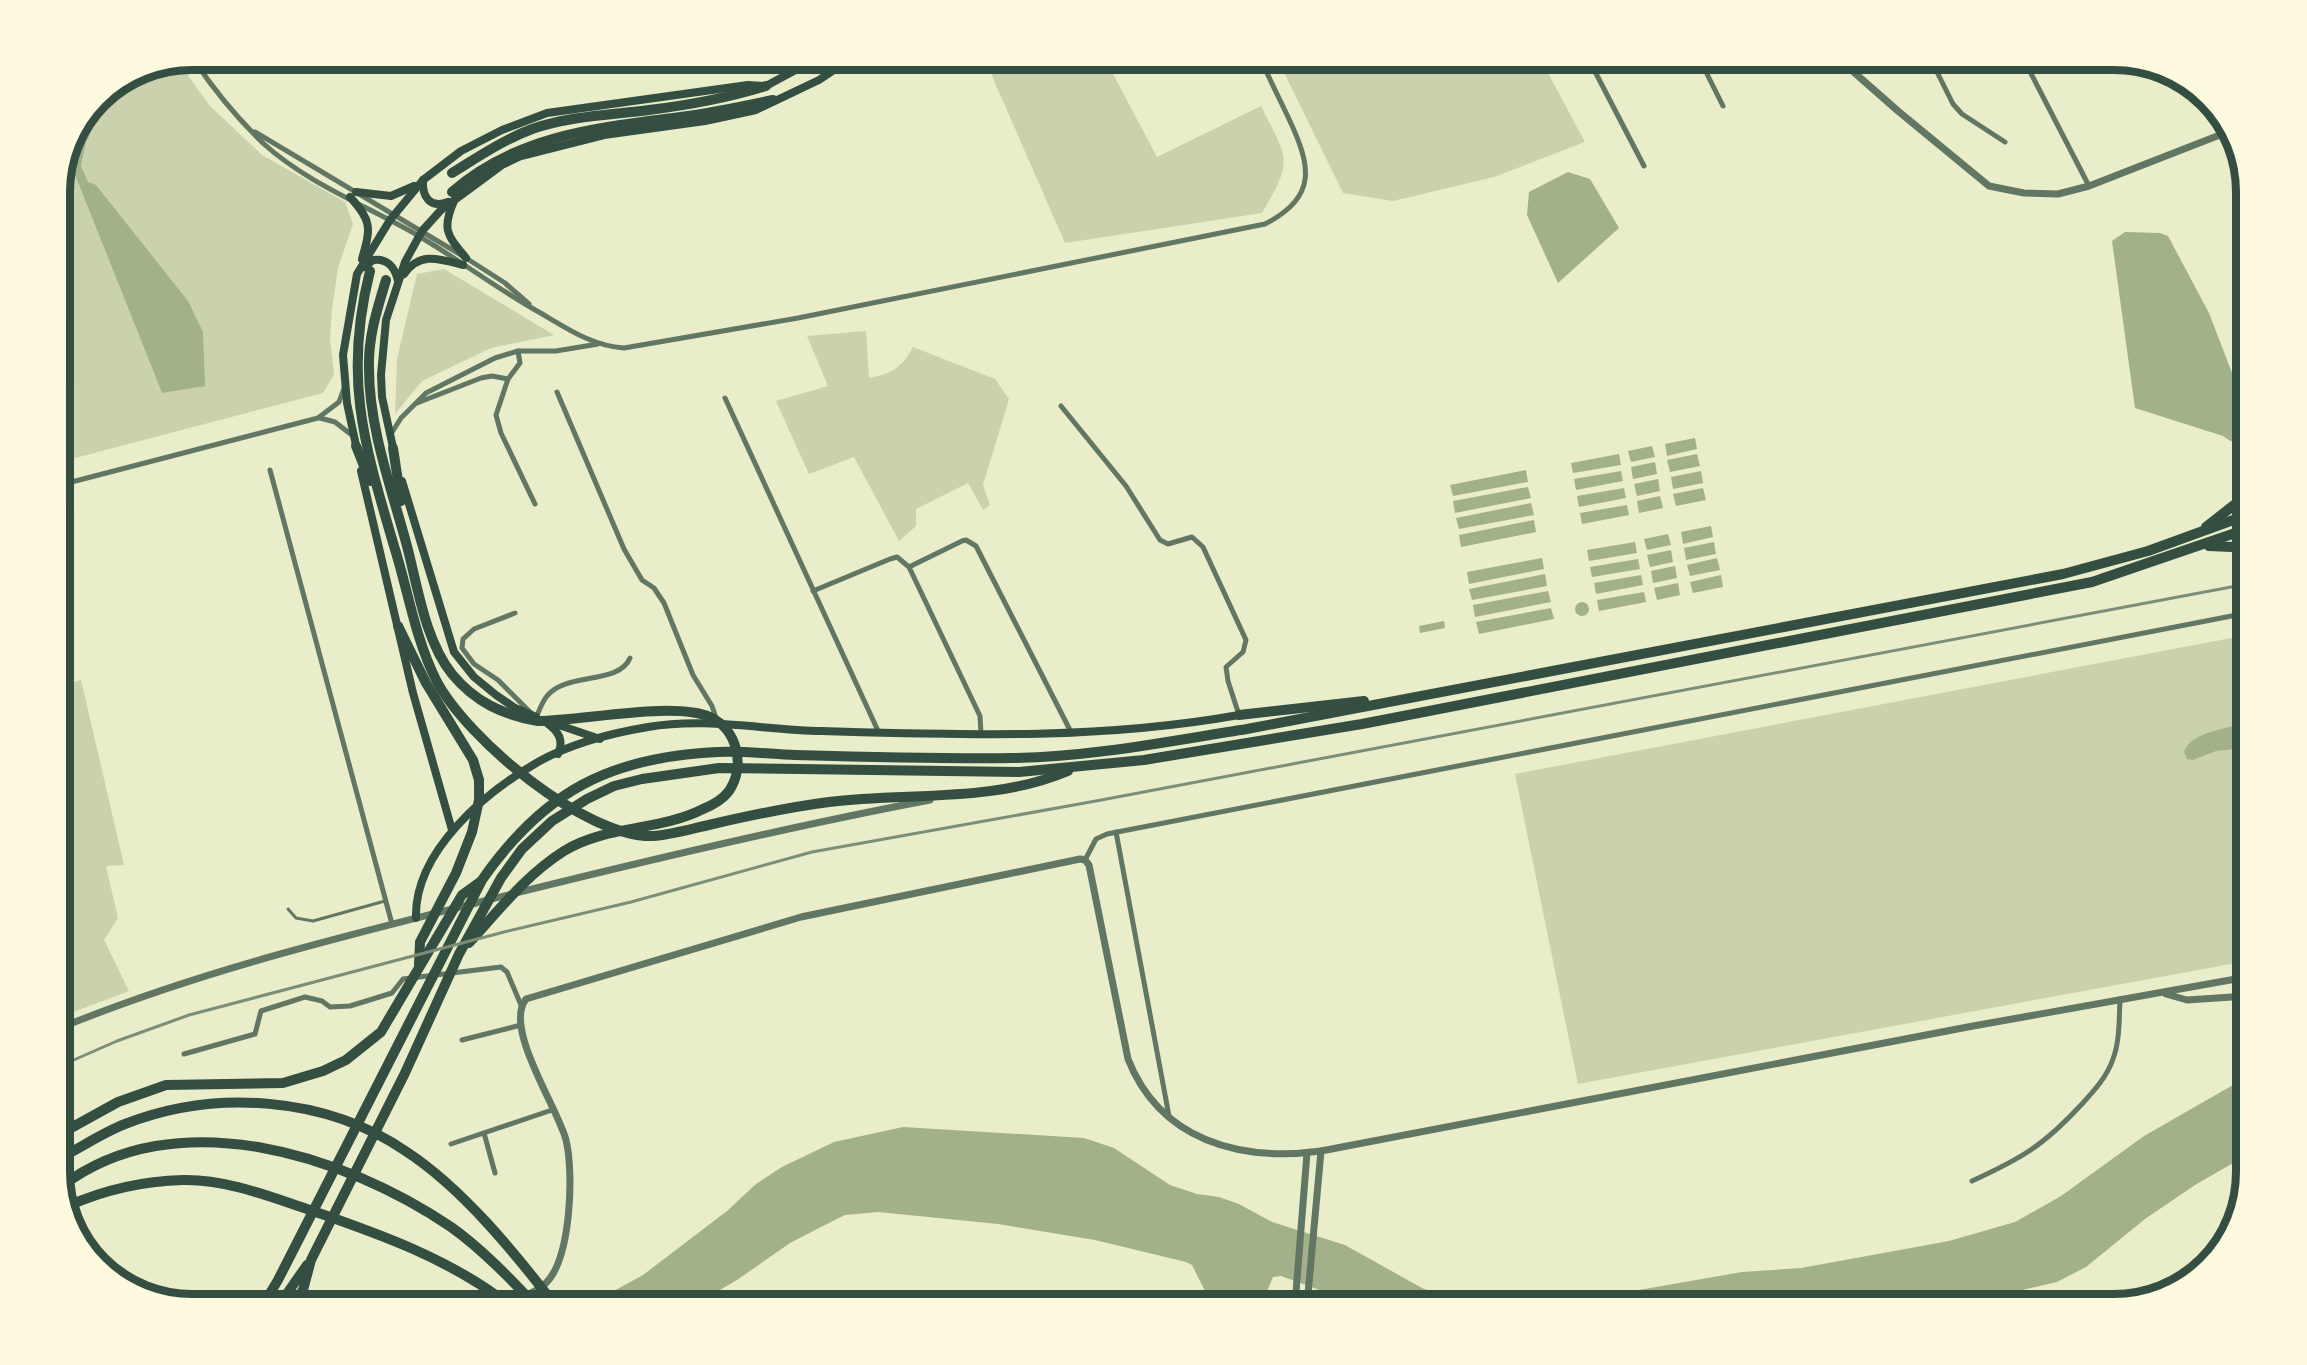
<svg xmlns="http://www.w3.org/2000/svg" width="2307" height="1365" font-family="Barlow,sans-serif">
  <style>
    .green { fill: #cad2ad }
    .water { fill: #a3b18a }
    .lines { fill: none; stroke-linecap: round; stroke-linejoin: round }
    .stream { stroke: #a3b18a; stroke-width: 3 }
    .service { stroke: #617663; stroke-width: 3 }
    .minor { stroke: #617663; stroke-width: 5 }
    .tertiary { stroke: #617663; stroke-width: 7 }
    .secondary { stroke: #344e41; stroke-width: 8 }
    .motorway { stroke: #344e41; stroke-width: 10 }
    .rail { stroke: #7c8e77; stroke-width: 3 }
    .rim { fill: none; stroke: #344e41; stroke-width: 8 }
  </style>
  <rect width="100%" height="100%" fill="#e9edc9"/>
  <g class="green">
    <path d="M985 60H1140L1113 74 1157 157 1261 106C1288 160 1294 159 1262 213L1065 243Z"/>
    <path d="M1278 60H1541L1585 142 1494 177 1393 201 1343 193Z"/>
    <path d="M179 63 210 106 262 155 345 202 353 224 338 268 332 310 330 338 334 375 323 393 60 462V185L67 155 162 393 81 166 87 138 74 137 99 99 142 70Z"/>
    <path d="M444 269 554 335 491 348 422 381 395 414 397 359 417 274Z"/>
    <path d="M866 331 869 378C891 374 902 368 913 347L995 379 1009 399 983 485 990 505 983 510 968 483 916 509V526L899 541 854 457 809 474 776 401 828 386 807 336Z"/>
    <path d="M2247 635V961L1578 1084 1515 774Z"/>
    <path d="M81 680 124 865 106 866 118 918 104 940 129 991 60 1017V686Z"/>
  </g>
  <g class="water">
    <path d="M74 137 87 138 81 166 88 182 96 185 188 301 203 332 205 386 162 393 67 155Z"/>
    <path d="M1568 172 1590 179 1619 228 1558 283 1527 215 1529 192Z"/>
    <path d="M2125 232 2160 233 2168 236 2209 313 2247 412V439C2236 445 2233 443 2223 436L2135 408 2112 241Z"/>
    <path d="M1695 438 1697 449 1667 456 1665 444Z"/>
    <path d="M1652 446 1655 457 1631 462 1628 451Z"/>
    <path d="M1619 454 1621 465 1573 473 1571 463Z"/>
    <path d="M1697 454 1700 466 1670 472 1667 460Z"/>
    <path d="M1655 462 1657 474 1633 479 1631 467Z"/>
    <path d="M1526 470 1528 482 1453 496 1450 485Z"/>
    <path d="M1621 471 1623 481 1576 490 1574 479Z"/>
    <path d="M1701 471 1703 483 1673 489 1671 477Z"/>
    <path d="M1658 479 1660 491 1637 496 1634 484Z"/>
    <path d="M1528 487 1531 498 1455 513 1453 501Z"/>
    <path d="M1624 488 1626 498 1579 507 1577 496Z"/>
    <path d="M1703 488 1706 500 1676 506 1673 494Z"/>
    <path d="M1660 496 1663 508 1639 513 1637 501Z"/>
    <path d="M1531 503 1534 515 1459 529 1456 518Z"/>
    <path d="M1627 505 1629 515 1582 524 1580 513Z"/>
    <path d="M1534 520 1536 532 1461 547 1459 535Z"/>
    <path d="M1711 526 1713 537 1683 544 1681 532Z"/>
    <path d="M1668 534 1671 545 1647 550 1644 539Z"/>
    <path d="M1635 542 1637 553 1589 561 1587 550Z"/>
    <path d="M1714 542 1716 554 1686 560 1684 548Z"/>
    <path d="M1671 550 1673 562 1650 567 1647 555Z"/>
    <path d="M1542 558 1544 569 1469 584 1467 572Z"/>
    <path d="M1717 558 1720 570 1690 576 1687 565Z"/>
    <path d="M1638 559 1640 569 1592 577 1590 567Z"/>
    <path d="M1675 566 1677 578 1653 583 1651 571Z"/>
    <path d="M1545 574 1547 586 1472 600 1469 589Z"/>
    <path d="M1641 575 1643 585 1596 594 1594 583Z"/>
    <path d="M1721 575 1723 587 1693 593 1690 582Z"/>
    <path d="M1678 583 1680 595 1657 600 1654 588Z"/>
    <path d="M1548 591 1551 602 1475 617 1473 605Z"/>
    <path d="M1644 592 1646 602 1599 611 1597 600Z"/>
    <circle cx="1582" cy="609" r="7"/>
    <path d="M1551 608 1554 619 1479 634 1476 622Z"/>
    <path d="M1444 621 1445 628 1420 633 1419 626Z"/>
    <path d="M2247 721V748L2216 751 2193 760 2187 759 2184 752C2191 731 2228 730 2247 721Z"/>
    <path d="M2247 1077V1155L2195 1185 2145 1219 2086 1267 2057 1282 1958 1305H1553L1742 1272 1801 1268 1949 1241 2015 1222 2061 1196 2144 1136Z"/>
    <path d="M903 1127 1084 1138 1114 1148 1170 1185 1197 1194 1219 1197 1239 1204 1272 1222 1345 1245 1422 1288 1464 1305H1349L1325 1292 1281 1276 1273 1277 1268 1289 1267 1305H1212L1192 1265 1186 1262 1095 1240 998 1224 878 1212 845 1215 823 1226 790 1243 737 1280 694 1305H588L643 1275 727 1211 756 1184 782 1167 834 1142Z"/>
  </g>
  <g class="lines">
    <path class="stream" d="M87 138 93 108"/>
    <path class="service" d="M288 909 296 918 313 921 385 901"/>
    <g class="minor">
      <path d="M194 60C214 90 238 119 264 144 307 183 367 206 417 235 458 259 496 288 537 311 565 327 591 346 624 348L798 318 1265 224C1318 197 1311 166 1289 119 1280 100 1270 80 1261 60"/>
      <path d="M1589 60 1644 166"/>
      <path d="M1700 60 1723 106"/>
      <path d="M1931 60 1953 104 1962 114 2005 142"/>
      <path d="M2024 60 2089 186"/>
      <path d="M255 132 466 258 505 283 529 304"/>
      <path d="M518 351 520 363 508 379 496 415 501 433 535 504"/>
      <path d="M557 392 624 549 642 580 654 588 664 603 693 675 712 706 716 718"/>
      <path d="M725 398 879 733"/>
      <path d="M417 403 481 378 492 376 508 379"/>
      <path d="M1061 406 1126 486 1160 540 1168 544 1192 537 1203 547 1246 640 1243 652 1226 667 1228 681 1239 715"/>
      <path d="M320 418 335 422 353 436"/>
      <path d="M391 434 401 418 426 393 495 358 518 351H556L598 344"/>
      <path d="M270 470 392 924"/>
      <path d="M60 485 318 418 339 402 344 388"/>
      <path d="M909 567 962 541 966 540 976 546 1072 734"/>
      <path d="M813 591 890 559 897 557 909 567 980 716 981 734"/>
      <path d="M515 613 474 629 463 639 462 648 474 664 498 680 536 718C539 711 542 702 547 696 566 672 619 685 630 658"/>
      <path d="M1116 832 1169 1116"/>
      <path d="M1085 860 1096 839 1107 834 2247 613"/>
      <path d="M462 1040 521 1025"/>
      <path d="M184 1054 255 1034 261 1011 305 997 322 1001 330 1007 350 1006 392 993 403 979 501 967 507 972 521 1005"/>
      <path d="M484 1133 495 1173"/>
      <path d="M451 1144 552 1110"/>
      <path d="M1972 1181C2022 1158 2043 1146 2081 1105 2093 1092 2107 1077 2113 1059 2120 1040 2119 1019 2120 999"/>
    </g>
    <g class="tertiary">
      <path d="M1840 60 1898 111 1989 186 2024 193 2058 194 2089 186 2230 131"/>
      <path d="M2166 994 2187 1000 2247 996"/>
      <path d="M60 1028C194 973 336 938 476 903 627 865 777 829 930 800"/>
      <path d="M505 1305C518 1299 536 1293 546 1283 571 1258 574 1173 566 1140 558 1108 503 1028 526 999L801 917 1080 859 1085 860 1089 865 1128 1059C1160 1140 1239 1162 1321 1151L1973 1026 2247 977"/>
      <path d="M1295 1305 1307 1153"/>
      <path d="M1307 1305 1321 1151"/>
    </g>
    <g class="secondary">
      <path d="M423 180C422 197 430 209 448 202"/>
      <path d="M356 192 391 196 414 186"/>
      <path d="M350 197C372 221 371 228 362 259"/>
      <path d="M454 201C441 230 448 236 466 258"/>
      <path d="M364 267 373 260C387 258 395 267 398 281"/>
      <path d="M404 274C420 251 440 259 463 265"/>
      <path d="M357 450 347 403 343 355 357 274 390 220 423 180 461 151 502 130 547 113 748 85 766 86 814 60"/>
      <path d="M394 452 382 397 381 375 386 320 405 262 422 231 441 210 502 165 521 156 604 135 705 121 756 110 819 80 849 60"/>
      <path d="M361 471 413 693 452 830"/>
      <path d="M402 481 454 652 474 677 496 695 515 708 536 717"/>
      <path d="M550 722 600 739"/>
      <path d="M547 723C559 732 564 740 558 754"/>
      <path d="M416 918C414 851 486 792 538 762 570 744 612 733 648 727 706 717 764 730 822 731 963 735 1099 740 1239 715"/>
    </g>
    <g class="motorway">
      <path d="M452 173C478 157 503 140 532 129 570 116 609 115 649 110 689 105 728 98 766 86"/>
      <path d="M452 192C519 133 604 127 688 116 717 112 745 106 773 100"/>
      <path d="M370 271C343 377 364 444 394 546 408 590 415 638 436 680 466 738 585 838 653 836 672 835 694 828 713 824 752 815 790 807 829 802 908 792 993 803 1068 771"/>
      <path d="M386 280C377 310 368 337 369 369 369 428 392 490 407 546 418 588 425 640 452 674 475 702 503 715 538 721 582 721 673 701 710 717 737 729 746 766 729 791 723 799 713 805 703 809 660 831 607 825 564 851 526 875 499 910 469 943"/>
      <path d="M356 446 370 481"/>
      <path d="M393 448 401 501"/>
      <path d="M2206 527 2234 505 2247 499"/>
      <path d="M2209 546 2232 547 2247 541"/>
      <path d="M398 626 426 683 473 760 479 780V800L472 832 456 873 420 942 419 964"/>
      <path d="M1239 715 1364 701"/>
      <path d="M60 1134 118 1102 166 1085 283 1083 323 1071 346 1060 381 1032 462 895 480 882"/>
      <path d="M60 1158C82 1147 102 1133 125 1124 215 1089 326 1096 407 1152 463 1189 514 1252 555 1305"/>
      <path d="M62 1186C175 1100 345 1155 451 1227 481 1248 510 1278 535 1305"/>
      <path d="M68 1206C104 1190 143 1181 183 1180 225 1179 268 1196 307 1209 377 1233 451 1259 509 1305"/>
      <path d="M263 1305 278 1280 482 880C544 791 610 757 718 752 744 751 770 754 795 755 868 757 941 759 1013 758 1091 757 1170 741 1247 729L2063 574 2148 551 2247 515"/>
      <path d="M279 1305 307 1265"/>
      <path d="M293 1305 303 1290 311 1260 405 1073 459 954 501 878 522 849 552 821 587 799 614 786 642 779 719 768 1019 772 1144 760 1362 724 2092 582 2247 529"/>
    </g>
    <path class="rail" d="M60 1066 117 1041 189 1015 504 932 631 902 812 852 1096 801 2247 584"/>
  </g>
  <path d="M0 0H2307V1365H0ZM192 70H2114A122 122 0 0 1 2236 192V1172A122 122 0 0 1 2114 1294H192A122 122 0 0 1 70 1172V192A122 122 0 0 1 192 70Z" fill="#fefae0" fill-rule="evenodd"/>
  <path class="rim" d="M192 70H2114A122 122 0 0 1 2236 192V1172A122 122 0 0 1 2114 1294H192A122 122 0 0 1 70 1172V192A122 122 0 0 1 192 70Z"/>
</svg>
